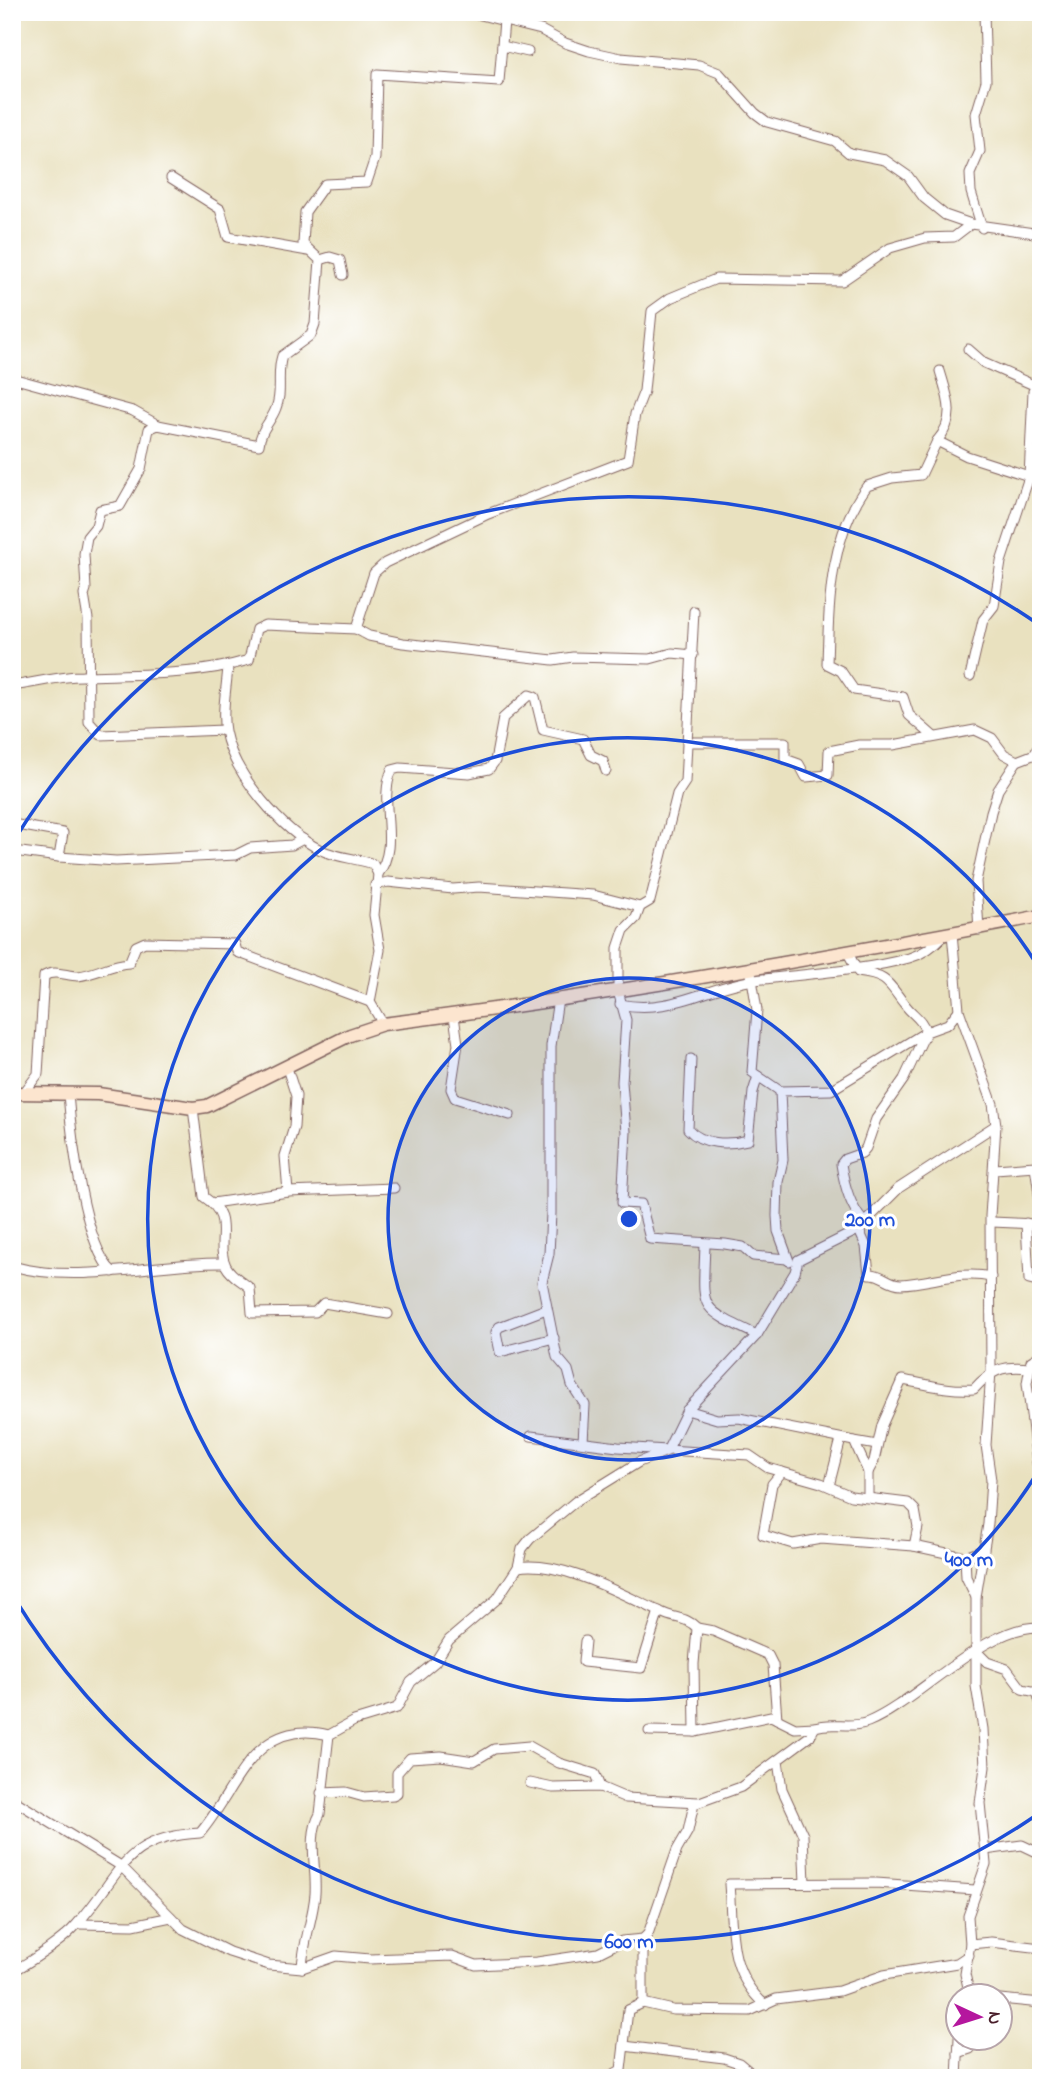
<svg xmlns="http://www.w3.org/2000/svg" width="1053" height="2090" font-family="'Indie Flower',sans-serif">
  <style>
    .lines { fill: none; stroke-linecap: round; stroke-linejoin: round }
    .street-casing { stroke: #82635f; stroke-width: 11 }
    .secondary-casing { stroke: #82635f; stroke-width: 15 }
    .street { stroke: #fff; stroke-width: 9 }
    .secondary { stroke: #fce5cf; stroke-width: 12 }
    .ring { fill: none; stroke: #1d4ed8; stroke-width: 3.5 }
    .centre { fill: #1d4ed8; stroke: #fff; stroke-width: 3.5 }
    .ring-label { font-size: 21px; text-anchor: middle; font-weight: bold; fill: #1d4ed8; stroke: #fff; stroke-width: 6; stroke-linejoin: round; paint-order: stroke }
  </style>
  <rect width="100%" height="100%" fill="#fff"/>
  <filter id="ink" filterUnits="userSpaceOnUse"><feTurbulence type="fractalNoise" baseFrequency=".0143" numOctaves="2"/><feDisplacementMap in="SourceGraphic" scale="14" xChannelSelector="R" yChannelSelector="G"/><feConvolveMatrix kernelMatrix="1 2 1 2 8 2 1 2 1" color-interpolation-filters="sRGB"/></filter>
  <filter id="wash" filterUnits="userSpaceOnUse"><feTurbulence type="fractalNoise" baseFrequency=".00686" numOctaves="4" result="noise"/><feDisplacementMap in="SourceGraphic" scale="28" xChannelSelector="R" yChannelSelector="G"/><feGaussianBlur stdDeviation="1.57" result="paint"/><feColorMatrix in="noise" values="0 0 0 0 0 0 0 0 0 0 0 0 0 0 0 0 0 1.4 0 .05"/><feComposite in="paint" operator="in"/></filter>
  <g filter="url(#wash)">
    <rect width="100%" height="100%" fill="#e9e1bf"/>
  </g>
  <g filter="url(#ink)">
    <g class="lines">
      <defs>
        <g id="street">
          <path d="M469 12 541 30 565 43 589 51 621 58 699 65 719 73 755 113 767 122 835 141 849 153 885 160 908 176 924 198 945 215 971 224"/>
          <path d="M502 46 528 52"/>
          <path d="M171 178 220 209 228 237 308 251"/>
          <path d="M982 228 971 192 970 174 980 151 976 114 986 81 984 12"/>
          <path d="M320 260 330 257 340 260 343 275"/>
          <path d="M968 349 984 363 1038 387"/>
          <path d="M12 378 133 411 158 425"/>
          <path d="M937 441C957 418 948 398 940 371"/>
          <path d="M694 611 685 782 677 794 650 901 640 907 636 918 624 930 618 948V991L626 1020 622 1082 626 1132 622 1203 641 1204 650 1239 725 1244 743 1247 753 1256 787 1259"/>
          <path d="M356 629 369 636 403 643 553 660 573 657 650 659 672 653 693 655"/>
          <path d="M228 666C227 686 221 712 225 731 233 774 282 831 321 850 338 858 356 858 373 864L378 874 374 915 380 950 370 1002 383 1024"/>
          <path d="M970 676 983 620 994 606 1001 562 1029 477 1033 391 1041 385"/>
          <path d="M12 686C36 683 59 676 82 676 138 674 196 676 249 660L256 629 265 625 356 629 374 573 385 563 488 514 628 460 635 414 644 391 652 311 670 298 716 279 842 281 890 248 925 238 954 237 971 224 1041 234"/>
          <path d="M224 730 101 735 89 722 88 619 84 595 86 589 84 554 87 537 96 526 100 510 120 506 141 469 149 429 158 425 259 445C261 428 271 422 276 408 283 392 276 374 282 356L311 335 315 324 320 260 303 244 305 212 325 184 367 182 375 158 377 74 499 82 504 20"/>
          <path d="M933 736 909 715 903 697 854 690 841 671 827 664C829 602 829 538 867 486L892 478 921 475 937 441 967 456 1041 480"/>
          <path d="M687 742H785V759L799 764 806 777 828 775 829 751 859 745H893L975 730 992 738 1004 754 1017 761 1035 754 1041 740"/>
          <path d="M12 824 63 833 59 857 116 861 236 855 250 848 292 845 303 839"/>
          <path d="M21 852 59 857"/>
          <path d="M378 874C401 845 377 802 392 770L400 768 469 773 489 769 495 761 503 718 529 695 535 697 543 730 583 739 591 755 603 761 606 771"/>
          <path d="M375 885 388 882 453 889 479 887 593 895 640 907"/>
          <path d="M979 930 976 881 991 812 998 790 1017 761"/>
          <path d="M952 933 959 1010 993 1104 996 1125 990 1216 991 1371 986 1445 991 1480 988 1524 976 1597V1686L983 1729 985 1767 980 1803 986 1864 968 1916 970 1944 965 1974 970 1996"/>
          <path d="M847 951 858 972C890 976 888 984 906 1006 914 1016 922 1019 926 1032L904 1079 876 1119 866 1148 862 1153 845 1159 841 1164C844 1184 850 1206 863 1221"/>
          <path d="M750 967 757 1010 752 1072 780 1091 831 1090 926 1032 948 1024 959 1010"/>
          <path d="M558 999 551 1046V1213L549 1254 542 1282 557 1357 568 1370 572 1385 585 1405 583 1442"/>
          <path d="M620 1004C670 1015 708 986 755 980 804 974 862 971 909 958 923 954 934 946 944 935"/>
          <path d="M454 1016 458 1044 451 1089 455 1098 510 1115"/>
          <path d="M691 1059 688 1129C702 1145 728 1145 748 1140L753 1092 758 1076"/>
          <path d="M287 1068 296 1096 294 1127 285 1156 288 1192"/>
          <path d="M780 1091 783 1160 778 1182 777 1216 778 1231 789 1261"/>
          <path d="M23 1094 38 1074 44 976C55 969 66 976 78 976 96 974 111 964 129 963L136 946 145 942 235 944 237 952 370 1002"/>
          <path d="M68 1094C71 1132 84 1248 113 1272"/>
          <path d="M193 1108 204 1197C236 1218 214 1241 226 1266 231 1276 242 1281 250 1288L252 1313 315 1312 324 1303 388 1314"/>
          <path d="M995 1169 1035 1166"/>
          <path d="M12 1175H15"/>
          <path d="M213 1203 288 1192 394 1188"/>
          <path d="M992 1222 1036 1224 1040 1200 1035 1166 1041 1165"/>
          <path d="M1026 1223 1029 1280 1041 1283"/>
          <path d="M858 1228 866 1246 869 1274C882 1273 888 1284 901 1284 931 1283 959 1270 991 1277"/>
          <path d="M705 1244C703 1311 696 1306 757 1335"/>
          <path d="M12 1266C81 1285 154 1262 224 1263"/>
          <path d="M546 1309 499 1327 496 1332 500 1352 554 1338"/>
          <path d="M1041 1355 1031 1361 1027 1383 1041 1494"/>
          <path d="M687 1410 717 1419 739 1418 854 1441 868 1472V1497"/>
          <path d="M531 1436 618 1447 749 1455 768 1468 821 1483 851 1496 908 1503 915 1510 918 1527 914 1546 965 1557 966 1577 976 1597"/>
          <path d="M854 1441 877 1445"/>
          <path d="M782 1472 772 1484 763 1535 793 1544 821 1539 914 1546"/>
          <path d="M868 1472 874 1461 882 1425 902 1380C926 1384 949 1391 974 1389 991 1370 1003 1365 1029 1368"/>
          <path d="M829 1486 841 1439"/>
          <path d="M965 1557 984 1550"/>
          <path d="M518 1567C562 1560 622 1595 663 1613 675 1619 687 1617 697 1628L694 1664 695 1732 771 1716 795 1728 815 1727"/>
          <path d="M697 1628 713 1631 768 1655 773 1665 777 1719"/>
          <path d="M585 1641 583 1662 641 1668 659 1611"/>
          <path d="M975 1650 987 1662 1007 1669 1022 1689 1037 1692 1041 1705"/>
          <path d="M649 1731 695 1732"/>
          <path d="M778 1761 782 1789 803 1835 805 1883"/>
          <path d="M530 1783 553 1788 600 1787 626 1798 698 1802"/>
          <path d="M321 1793 346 1792 364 1797 393 1795 397 1793V1773L410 1758 441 1756 474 1761 494 1749 529 1746 559 1763 595 1774 600 1787"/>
          <path d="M12 1799 121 1866 183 1929 229 1952 269 1965 302 1968 336 1956 370 1959 452 1956 476 1965 537 1962 598 1953 622 1941 643 1939 648 1934 677 1850 688 1831 694 1804 741 1787 810 1736 815 1727C832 1721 851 1729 868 1722 917 1702 986 1624 1041 1627"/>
          <path d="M985 1850 1022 1845 1041 1854"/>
          <path d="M78 1924 133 1925 171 1917"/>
          <path d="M970 1944 991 1942 1041 1948"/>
          <path d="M302 1968C303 1942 313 1919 315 1894 317 1868 307 1837 320 1814L329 1735 354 1721 397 1708 411 1682 435 1662 449 1640 497 1599 518 1567 522 1549 530 1539 576 1501 639 1462 667 1451 687 1410 757 1335 795 1272 798 1260 856 1231 899 1188 996 1125"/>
          <path d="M12 1972C31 1961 64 1940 77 1924 122 1875 121 1837 200 1833 238 1789 253 1716 329 1735"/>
          <path d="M1000 1999 1041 2003"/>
          <path d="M643 2003 673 2010 750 2011 776 1999 839 1991 884 1975 957 1963 969 1955"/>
          <path d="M765 2005C727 1971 733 1931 729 1884L876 1883 975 1890"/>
          <path d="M624 2046 724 2058 739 2063 757 2078"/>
          <path d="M958 2053 970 2049 978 2038"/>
          <path d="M606 2078 621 2070 628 2010 643 2003V1939"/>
          <path d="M957 2078 959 2038"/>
        </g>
        <path id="secondary" d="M12 1093 98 1094 193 1108 207 1106 350 1035 383 1024C603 996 823 958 1041 916"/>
      </defs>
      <use href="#street" class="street-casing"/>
      <use href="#secondary" class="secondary-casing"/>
      <use href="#street" class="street"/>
      <use href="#secondary" class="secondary"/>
    </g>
  </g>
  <circle cx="629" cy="1219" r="241" fill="#1d4ed8" fill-opacity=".12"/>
  <g class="ring">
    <circle cx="629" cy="1219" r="241"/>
    <path d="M1039 1470A481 481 0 1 1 1039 968"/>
    <path d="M1038 1814A722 722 0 0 1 13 1596M13 842A722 722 0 0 1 1038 624"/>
  </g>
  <circle cx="629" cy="1219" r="10" class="centre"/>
  <g class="ring-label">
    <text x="870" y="1226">200 m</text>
    <text x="969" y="1566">400 m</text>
    <text x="629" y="1948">600 m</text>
  </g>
  <rect width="1053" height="2090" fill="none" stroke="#fff" stroke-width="42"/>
  <g transform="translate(979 2017) rotate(94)"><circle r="33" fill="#ffffff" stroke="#b7a5aa" stroke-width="2"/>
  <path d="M0-5L12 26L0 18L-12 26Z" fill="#b5179e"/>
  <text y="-10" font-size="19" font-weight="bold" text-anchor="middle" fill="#4a1f2b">N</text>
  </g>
</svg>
